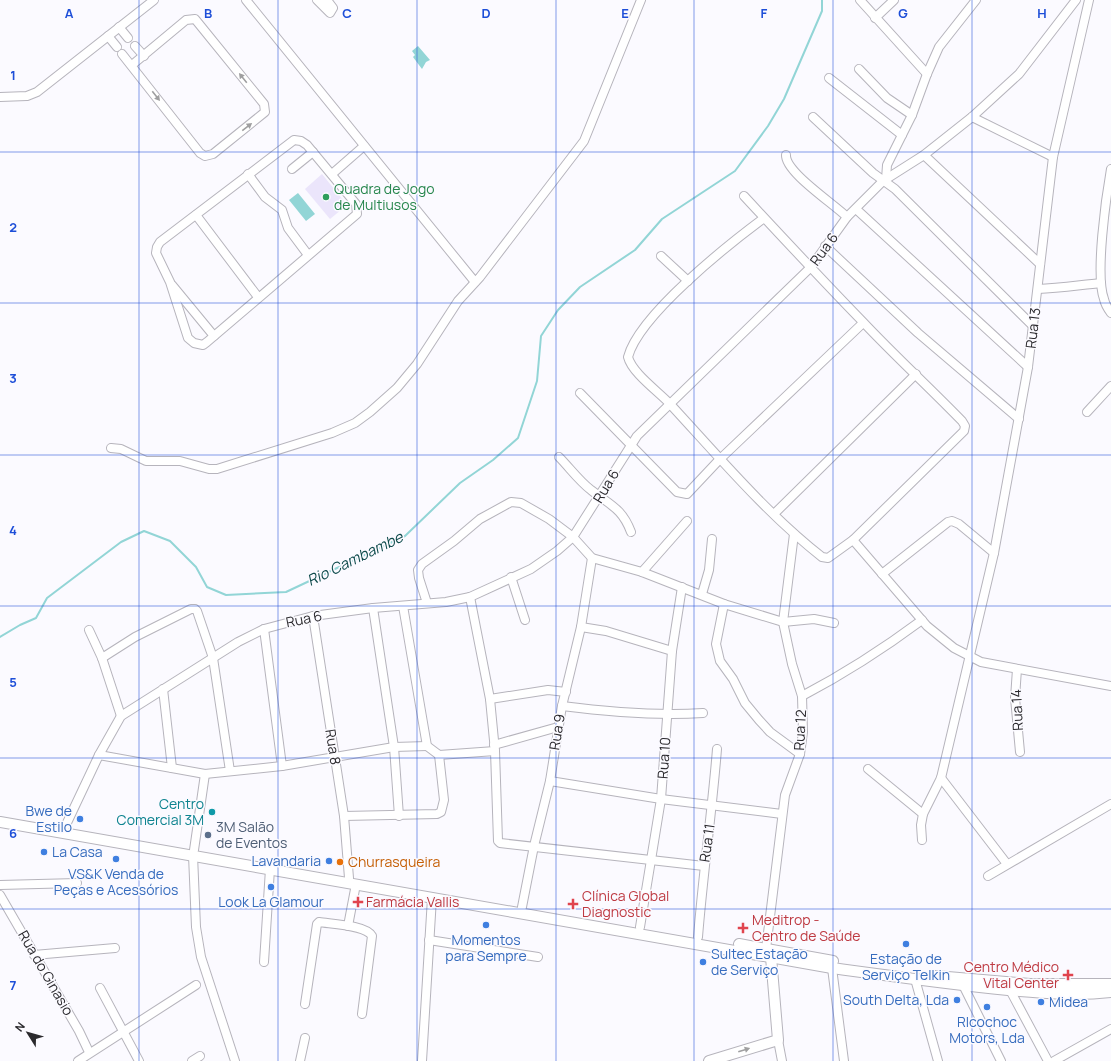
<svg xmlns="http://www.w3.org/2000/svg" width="1111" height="1061" font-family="Manrope,sans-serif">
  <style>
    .green { fill: #ebe5fb }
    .water { fill: #92d5d6 }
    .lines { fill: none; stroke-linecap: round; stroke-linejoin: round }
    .stream { stroke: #92d5d6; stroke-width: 2 }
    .minor-casing { stroke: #b6b4bc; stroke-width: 10 }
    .major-casing { stroke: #b6b4bc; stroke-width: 12 }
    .minor { stroke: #fff; stroke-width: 8 }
    .major { stroke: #fff; stroke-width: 10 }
    .oneway { fill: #9f9fa0 }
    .grid { fill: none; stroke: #1d4ed8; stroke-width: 1; stroke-opacity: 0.55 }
    .leisure-dot { fill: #2e9e5b; stroke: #fbfaff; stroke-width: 1.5 }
    .culture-dot { fill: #0f9aa8; stroke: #fbfaff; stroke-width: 1.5 }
    .shop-dot { fill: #3f7fe0; stroke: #fbfaff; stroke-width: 1.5 }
    .service-dot { fill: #5c6f8a; stroke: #fbfaff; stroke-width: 1.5 }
    .food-dot { fill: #e8710a; stroke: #fbfaff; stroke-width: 1.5 }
    .health-dot { fill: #e0444e; stroke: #fbfaff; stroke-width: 1.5 }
    .labels { text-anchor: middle; stroke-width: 3; stroke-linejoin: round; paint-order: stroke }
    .leisure-label { font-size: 14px; fill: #27864d; stroke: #fbfaff; text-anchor: start }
    .street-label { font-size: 14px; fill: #2a292d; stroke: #fbfaff }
    .culture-label { font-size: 14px; fill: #0d838f; stroke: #fbfaff; text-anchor: end }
    .shop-label { font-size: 14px; fill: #366cbe; stroke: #fbfaff }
    .service-label { font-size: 14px; fill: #4e5e75; stroke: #fbfaff; text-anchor: start }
    .food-label { font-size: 14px; fill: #c56008; stroke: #fbfaff; text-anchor: start }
    .health-label { font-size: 14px; fill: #be3a42; stroke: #fbfaff; text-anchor: start }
    .water-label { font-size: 15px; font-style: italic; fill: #0d4a4b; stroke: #fbfaff }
    .grid-label { font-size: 13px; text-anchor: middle; font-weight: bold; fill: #1d4ed8; stroke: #fbfaff; stroke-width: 3; stroke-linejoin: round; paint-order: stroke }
  </style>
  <rect width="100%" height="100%" fill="#fbfaff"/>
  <path class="green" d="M322 174 347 205 330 219 305 189Z"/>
  <g class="water">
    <path d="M418 46 430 60 426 62 422 69 413 57 415 55 412 51Z"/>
    <path d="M298 193 315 214 306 221 289 200Z"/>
  </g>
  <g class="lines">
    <path class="stream" d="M0 637 20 625 36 618 47 598 121 542 144 531 170 541 196 567 207 587 226 595 286 592 405 536 460 483 493 460 518 438 537 381 541 336 558 310 580 287 635 250 662 219 735 171 768 126 784 99 822 11V0"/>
    <defs>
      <g id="minor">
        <path d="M246 0 475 282"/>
        <path d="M317 0 330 13 333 8 327 0"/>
        <path d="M860 0 927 74"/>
        <path d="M875 18 894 0"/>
        <path d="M119 27 128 38"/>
        <path d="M108 36 117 47"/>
        <path d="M135 46 144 56"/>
        <path d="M122 54 200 153 205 156 213 154 265 112 264 104 195 19 186 20 132 65"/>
        <path d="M859 69 887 98 912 115"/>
        <path d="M829 78 902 135"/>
        <path d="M0 97 27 96 37 92 154 0"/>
        <path d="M813 117 873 173 895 189 1034 327"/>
        <path d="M972 117 1053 157"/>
        <path d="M294 140 301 141 307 145 356 204 357 214 207 342 203 345 194 343 188 338 170 282 156 253 157 247 160 242Z"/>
        <path d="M786 155C785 172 834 204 847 217"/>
        <path d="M924 155 1040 264"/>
        <path d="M292 169 313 152"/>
        <path d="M1111 169C1106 197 1095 275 1104 299 1105 304 1108 309 1111 313"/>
        <path d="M248 174 265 197 282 210 288 228 308 255"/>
        <path d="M332 174 364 146"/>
        <path d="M886 179 887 165 912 115 927 74 939 47 976 0"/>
        <path d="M744 196C783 238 823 281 863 322 895 356 929 387 962 421L965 426 964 431 853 540 828 558 822 557C766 513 719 457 670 404 659 392 632 373 628 357 639 315 729 244 764 218"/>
        <path d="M856 209 1028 367"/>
        <path d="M196 215 258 297"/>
        <path d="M825 246 918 333 1019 419"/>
        <path d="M661 256 688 281"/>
        <path d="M172 285 214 336"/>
        <path d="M1038 289C1059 288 1080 285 1101 283"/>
        <path d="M580 393 677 492 687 494 719 460 863 323"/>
        <path d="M1087 412 1111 386"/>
        <path d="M111 448 121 449 146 461H180L209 469H217L332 433 355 423 370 412 397 388 417 364 458 301 480 277 584 141 641 0"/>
        <path d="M559 457C569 467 579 481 591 490 610 505 622 508 631 532"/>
        <path d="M774 514 916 374"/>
        <path d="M853 540 927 626 954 648 981 662 1111 686"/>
        <path d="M642 572 687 521"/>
        <path d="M882 574 948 522 952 521 959 524 994 553"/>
        <path d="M511 577 525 620"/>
        <path d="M702 594 709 570 712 539"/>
        <path d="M470 597 490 699 495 751 498 841 500 843 704 866"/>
        <path d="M427 603 419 578 418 570 422 564 454 541 480 519 511 502 521 503 549 519 573 537 592 558 642 572 724 604 783 622 814 619 834 623"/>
        <path d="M724 604 716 644 720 661 733 679 745 703 759 720 770 732 800 754"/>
        <path d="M403 606 427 746 439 755 495 751"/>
        <path d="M373 608 394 747 399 816"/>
        <path d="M313 616 344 816 349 878"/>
        <path d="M581 627 606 631 672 651"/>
        <path d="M264 629 282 766"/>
        <path d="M89 630 102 658 121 716"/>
        <path d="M102 658 135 637 191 609H195L197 611 213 658 230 771"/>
        <path d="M1017 669 1015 698 1020 752"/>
        <path d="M163 689 172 768"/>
        <path d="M802 696C844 674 883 649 922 620"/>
        <path d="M490 699 548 690 566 692"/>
        <path d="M562 706C609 712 655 716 703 713"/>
        <path d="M494 745 558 727"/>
        <path d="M99 755 205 774 282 766 394 747 427 746"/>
        <path d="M868 769 923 814"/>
        <path d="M941 778 1007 864"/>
        <path d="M550 781 661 799 782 814"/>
        <path d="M344 816 437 814 441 812 444 800 439 755"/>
        <path d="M65 827 99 755 121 716 238 642 264 629 313 616 373 608 446 602 470 597 531 569 557 551 573 537 637 436 811 267 847 217 883 181 924 155 972 117 1019 74 1076 0"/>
        <path d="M922 840 921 825 923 814 941 778 994 553 1028 367 1053 157 1089 0"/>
        <path d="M194 850 205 774"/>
        <path d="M193 855 196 927 201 957 235 1061"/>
        <path d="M988 876 1111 804"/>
        <path d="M0 885 77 883"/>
        <path d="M0 895 79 1031 89 1052"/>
        <path d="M522 907 534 846 550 781 562 706 581 627 592 558"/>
        <path d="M348 926 356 884"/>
        <path d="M640 927 661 799 672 651 682 587"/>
        <path d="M698 937C703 874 712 812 717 749"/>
        <path d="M429 940 538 957"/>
        <path d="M766 949 785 795 800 754 803 732 802 696 792 664 783 622 794 534"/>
        <path d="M34 955 115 948"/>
        <path d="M264 962 270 869"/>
        <path d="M832 968 844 1061"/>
        <path d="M915 979 938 1061"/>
        <path d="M963 985 1001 1061"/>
        <path d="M100 988 139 1061"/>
        <path d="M1010 990 1048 1061"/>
        <path d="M305 1004 317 924 319 922C331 924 366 925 372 936L362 1014"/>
        <path d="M778 1040 782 1061"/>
        <path d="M78 1061 196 985"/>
        <path d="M192 1061 200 1056"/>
        <path d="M300 1061 305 1038"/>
        <path d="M422 1061 432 898"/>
        <path d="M1054 1061 1111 1029"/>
      </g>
      <g id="major">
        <path d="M0 822 832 968C891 976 949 984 1008 990 1043 993 1076 996 1111 992"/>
        <path d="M739 944 833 961"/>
        <path d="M936 976 1030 984H1111"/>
        <path d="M709 1061 778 1040 771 957"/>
      </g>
    </defs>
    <use href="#minor" class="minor-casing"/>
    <use href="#major" class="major-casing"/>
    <use href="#minor" class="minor"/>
    <use href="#major" class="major"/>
  </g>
  <defs><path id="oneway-solid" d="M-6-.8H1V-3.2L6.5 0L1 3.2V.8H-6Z"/></defs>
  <g class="oneway">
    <use href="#oneway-solid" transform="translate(243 78) rotate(-129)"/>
    <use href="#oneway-solid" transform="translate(156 96) rotate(52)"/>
    <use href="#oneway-solid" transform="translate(247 127) rotate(-38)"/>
    <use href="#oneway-solid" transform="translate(744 1050) rotate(-17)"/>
  </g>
  <path class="grid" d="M139 0V1061M278 0V1061M417 0V1061M556 0V1061M694 0V1061M833 0V1061M972 0V1061M0 152H1111M0 303H1111M0 455H1111M0 606H1111M0 758H1111M0 909H1111"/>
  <circle class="leisure-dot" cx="326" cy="197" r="4"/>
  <circle class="culture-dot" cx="212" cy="812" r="4"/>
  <g class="shop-dot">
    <circle cx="80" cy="819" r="4"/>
    <circle cx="44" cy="852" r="4"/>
    <circle cx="116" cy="859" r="4"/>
    <circle cx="329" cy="861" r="4"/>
    <circle cx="271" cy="887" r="4"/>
    <circle cx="486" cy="925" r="4"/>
    <circle cx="906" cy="944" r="4"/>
    <circle cx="703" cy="962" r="4"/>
    <circle cx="957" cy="1000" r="4"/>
    <circle cx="1041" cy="1002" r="4"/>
    <circle cx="987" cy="1007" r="4"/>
  </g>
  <circle class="service-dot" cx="208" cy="835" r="4"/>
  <circle class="food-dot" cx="340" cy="862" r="4"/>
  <g class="health-dot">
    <path d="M356 896h4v4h4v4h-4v4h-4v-4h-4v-4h4z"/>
    <path d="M571 898h4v4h4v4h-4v4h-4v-4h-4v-4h4z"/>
    <path d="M741 922h4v4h4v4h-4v4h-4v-4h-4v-4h4z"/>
    <path d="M1066 969h4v4h4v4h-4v4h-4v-4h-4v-4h4z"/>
  </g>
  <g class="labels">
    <g class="leisure-label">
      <text x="334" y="194">Quadra de Jogo<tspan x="334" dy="16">de Multiusos</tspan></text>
    </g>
    <g class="street-label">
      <text transform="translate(824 249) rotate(-54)" y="5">Rua 6</text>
      <text transform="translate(1033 328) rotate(-83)" y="5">Rua 13</text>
      <text transform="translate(606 486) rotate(-59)" y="5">Rua 6</text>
      <text transform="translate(304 619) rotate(-11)" y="5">Rua 6</text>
      <text transform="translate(1017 710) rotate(-93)" y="5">Rua 14</text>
      <text transform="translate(800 730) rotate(-87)" y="5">Rua 12</text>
      <text transform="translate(557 732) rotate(-81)" y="5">Rua 9</text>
      <text transform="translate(333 747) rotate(81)" y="5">Rua 8</text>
      <text transform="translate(664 758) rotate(-86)" y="5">Rua 10</text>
      <text transform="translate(707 843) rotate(-82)" y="5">Rua 11</text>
      <text transform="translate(46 973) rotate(60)" y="5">Rua do Ginasio</text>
    </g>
    <g class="culture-label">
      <text x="204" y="809">Centro<tspan x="204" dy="16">Comercial 3M</tspan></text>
    </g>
    <g class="shop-label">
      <text x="72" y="816" text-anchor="end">Bwe de<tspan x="72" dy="16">Estilo</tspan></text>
      <text x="52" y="857" text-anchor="start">La Casa</text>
      <text x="321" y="866" text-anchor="end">Lavandaria</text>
      <text x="116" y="879">VS&amp;K Venda de<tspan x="116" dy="16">Peças e Acessórios</tspan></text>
      <text x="271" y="907">Look La Glamour</text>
      <text x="486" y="945">Momentos<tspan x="486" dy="16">para Sempre</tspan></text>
      <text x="711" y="959" text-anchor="start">Sultec Estação<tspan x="711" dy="16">de Serviço</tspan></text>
      <text x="906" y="964">Estação de<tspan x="906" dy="16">Serviço Telkin</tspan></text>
      <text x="949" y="1005" text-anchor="end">South Delta, Lda</text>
      <text x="1049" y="1007" text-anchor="start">Midea</text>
      <text x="987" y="1027">RIcochoc<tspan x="987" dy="16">Motors, Lda</tspan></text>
    </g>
    <g class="service-label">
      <text x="216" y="832">3M Salão<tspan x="216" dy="16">de Eventos</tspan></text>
    </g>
    <g class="food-label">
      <text x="348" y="867">Churrasqueira</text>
    </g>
    <g class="health-label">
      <text x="582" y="901">Clínica Global<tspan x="582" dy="16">Diagnostic</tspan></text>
      <text x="366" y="907">Farmácia Vallis</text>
      <text x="752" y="925">Meditrop -<tspan x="752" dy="16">Centro de Saúde</tspan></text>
      <text x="1059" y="972" text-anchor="end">Centro Médico<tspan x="1059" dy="16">Vital Center</tspan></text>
    </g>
    <g class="water-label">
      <text transform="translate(355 559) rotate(-26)" y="5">Rio Cambambe</text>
    </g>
  </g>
  <g class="grid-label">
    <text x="69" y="18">A</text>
    <text x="208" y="18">B</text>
    <text x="347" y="18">C</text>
    <text x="486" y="18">D</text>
    <text x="625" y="18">E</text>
    <text x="764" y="18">F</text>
    <text x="903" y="18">G</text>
    <text x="1042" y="18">H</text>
    <text x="13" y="80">1</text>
    <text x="13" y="232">2</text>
    <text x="13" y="383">3</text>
    <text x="13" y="535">4</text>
    <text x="13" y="687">5</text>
    <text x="13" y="838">6</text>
    <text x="13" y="990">7</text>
  </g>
  <g transform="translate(28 1033) rotate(307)" stroke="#fbfaff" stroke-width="3" paint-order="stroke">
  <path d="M0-3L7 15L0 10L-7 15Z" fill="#2a292d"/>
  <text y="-6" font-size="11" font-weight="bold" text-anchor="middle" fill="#2a292d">N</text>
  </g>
</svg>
